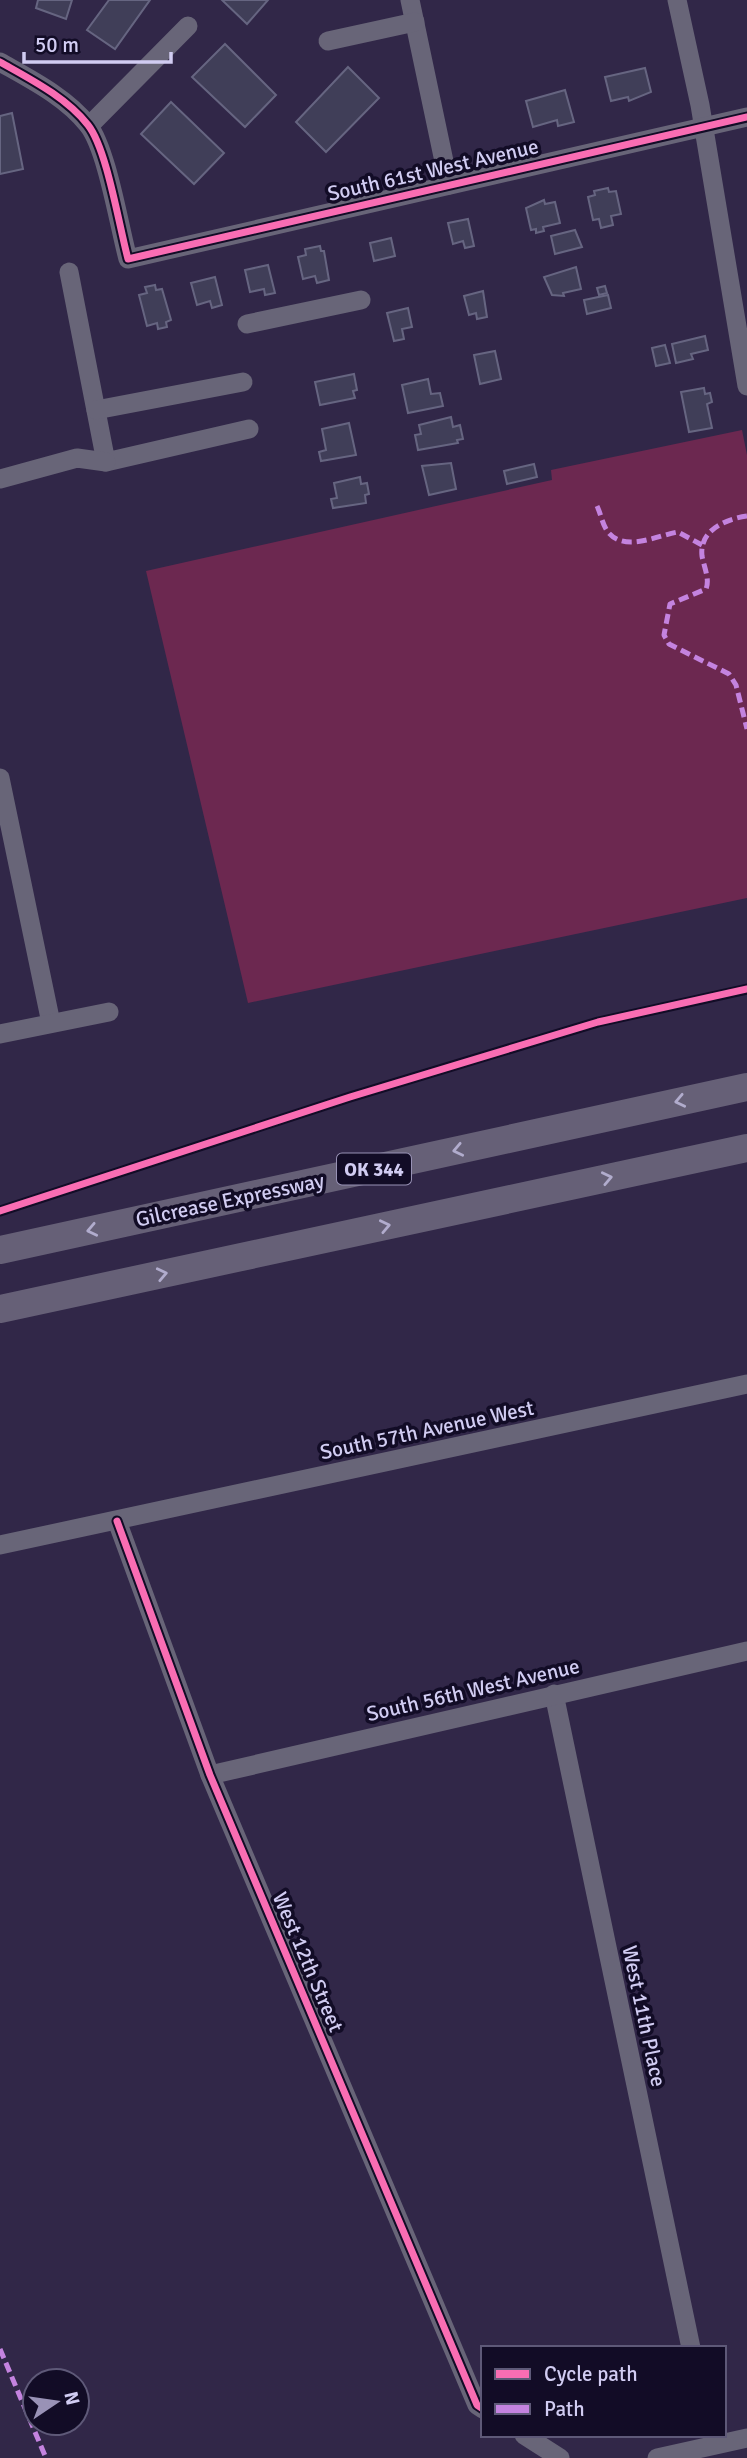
<svg xmlns="http://www.w3.org/2000/svg" width="747" height="2458" font-family="Signika,sans-serif">
  <style>
    .green { fill: #6c2850 }
    .building { fill: #403e58; stroke: #666581; stroke-width: 2 }
    .lines { fill: none; stroke-linecap: round; stroke-linejoin: round }
    .minor { stroke: #686578; stroke-width: 19 }
    .highway { stroke: #666077; stroke-width: 28 }
    .quiet { stroke: #c483df; stroke-width: 5; stroke-dasharray: 10 5; stroke-linecap: butt }
    .cycleway-casing { stroke: #120c26; stroke-width: 11 }
    .cycleway { stroke: #f96db3; stroke-width: 7 }
    .oneway { stroke: #b1accd }
    .labels { text-anchor: middle; stroke-width: 7; stroke-linejoin: round; paint-order: stroke }
    .shield { fill: #120c26; stroke: #9892b5; stroke-width: 2 }
    .shield-label { font-size: 19px; font-weight: bold; fill: #d1ccf2 }
    .street-label { font-size: 21px; fill: #d1ccf2; stroke: #120c26 }
  </style>
  <rect width="100%" height="100%" fill="#312748"/>
  <path class="green" d="M742 430 747 455V898L248 1003 146 571 552 480 551 470Z"/>
  <g class="building">
    <path d="M38 0H72L66 19 36 8Z"/>
    <path d="M109 0H150L115 49 87 30Z"/>
    <path d="M222 0H268L247 24Z"/>
    <path d="M225 44 276 95 245 127 192 77Z"/>
    <path d="M348 67 379 98 326 152 296 122Z"/>
    <path d="M645 68 651 92 629 101 628 97 611 101 605 77Z"/>
    <path d="M565 90 574 122 558 126 557 120 533 127 526 101Z"/>
    <path d="M171 102 224 153 194 184 141 134Z"/>
    <path d="M12 113 23 169 0 174V116Z"/>
    <path d="M608 188 609 192 616 191 621 214 611 216 613 225 601 228 599 219 593 220 588 197 595 195 594 191Z"/>
    <path d="M544 200 545 204 555 202 560 223 543 227 544 231 536 233V229L531 230 526 208Z"/>
    <path d="M468 219 474 246 465 248 463 241 453 244 448 223Z"/>
    <path d="M575 230 582 247 555 254 551 236Z"/>
    <path d="M391 238 395 256 374 261 370 243Z"/>
    <path d="M320 246 321 251H324L329 280 317 283 315 276 303 279 298 257 306 255 305 249Z"/>
    <path d="M268 265 275 293 265 295 264 289 250 292 245 270Z"/>
    <path d="M576 267 581 289 563 293 564 296 552 295 544 277Z"/>
    <path d="M215 277 222 305 212 308 210 301 197 305 191 283Z"/>
    <path d="M155 285 156 290 162 289 171 320 166 322 167 327 158 329 157 323 147 326 139 295 147 293 145 287Z"/>
    <path d="M605 286 607 293 599 295 597 288Z"/>
    <path d="M483 291 487 317 477 319 476 313 469 315 464 296Z"/>
    <path d="M608 295 611 308 587 314 584 300Z"/>
    <path d="M408 308 412 327 402 329 404 339 394 341 387 313Z"/>
    <path d="M705 336 708 350 691 354 693 359 676 363 672 344Z"/>
    <path d="M665 345 670 363 656 366 652 348Z"/>
    <path d="M495 351 501 379 480 384 474 355Z"/>
    <path d="M354 374 357 390 353 391 355 398 320 405 315 382Z"/>
    <path d="M428 379 431 394 440 393 443 406 408 413 402 385Z"/>
    <path d="M704 388 705 394 710 393 712 402 707 404 712 428 689 432 681 392Z"/>
    <path d="M451 417 453 427 460 425 463 439 457 440 458 443 418 450 415 435 421 434 419 425Z"/>
    <path d="M349 423 356 455 321 461 319 452 326 450 322 429Z"/>
    <path d="M451 463 456 489 429 495 422 466Z"/>
    <path d="M534 464 537 477 507 484 504 471Z"/>
    <path d="M360 477 361 484 367 483 369 494 365 495 366 503 333 508 331 499 337 498 334 483Z"/>
  </g>
  <g class="lines">
    <g class="minor">
      <path d="M410 0 449 185"/>
      <path d="M677 0 700 105 747 386"/>
      <path d="M328 41 415 22"/>
      <path d="M0 62C30 79 66 97 88 125 107 149 119 226 128 259L747 117"/>
      <path d="M89 126 188 26"/>
      <path d="M69 272 106 462 249 429"/>
      <path d="M247 324 361 300"/>
      <path d="M96 410 243 382"/>
      <path d="M0 479 77 458 106 462"/>
      <path d="M0 778 51 1023"/>
      <path d="M0 1034 109 1012"/>
      <path d="M117 1521 210 1775 477 2405 483 2409"/>
      <path d="M0 1545 747 1384"/>
      <path d="M554 1694 691 2348"/>
      <path d="M210 1775 747 1651"/>
      <path d="M524 2435 560 2458"/>
      <path d="M657 2458 747 2438"/>
    </g>
    <g class="highway">
      <path d="M0 1250 747 1087"/>
      <path d="M0 1309 747 1148"/>
    </g>
    <g class="quiet">
      <path d="M597 506C601 514 602 524 608 532 625 553 658 535 678 532L702 545"/>
      <path d="M747 516C726 519 699 530 702 556 704 567 710 579 706 589L670 604 664 635 669 644 729 674 736 685 747 729"/>
      <path d="M0 2349 46 2458"/>
    </g>
    <defs>
      <g id="cycleway">
        <path d="M0 62C30 79 66 97 88 125 107 149 119 226 128 259L747 117"/>
        <path d="M0 1211 350 1097 598 1022 747 989"/>
        <path d="M117 1521 210 1775 477 2405 483 2409"/>
      </g>
    </defs>
    <use href="#cycleway" class="cycleway-casing"/>
    <use href="#cycleway" class="cycleway"/>
  </g>
  <defs><path id="oneway-chevron" d="M-2-3.5L2.5 0L-2 3.5" fill="none" stroke-width="1.6" stroke-linecap="round" stroke-linejoin="round" transform="scale(1.75)"/></defs>
  <g class="oneway">
    <use href="#oneway-chevron" transform="translate(680 1101) rotate(168)"/>
    <use href="#oneway-chevron" transform="translate(458 1150) rotate(168)"/>
    <use href="#oneway-chevron" transform="translate(607 1178) rotate(-12)"/>
    <use href="#oneway-chevron" transform="translate(385 1226) rotate(-12)"/>
    <use href="#oneway-chevron" transform="translate(92 1230) rotate(168)"/>
    <use href="#oneway-chevron" transform="translate(162 1274) rotate(-12)"/>
  </g>
  <g class="labels">
    <rect class="shield" x="337" y="1153.5" width="74" height="31" rx="5"/>
    <g class="shield-label">
      <text x="374" y="1176">OK 344</text>
    </g>
    <g class="street-label">
      <text transform="translate(433 170) rotate(-13)" y="7">South 61st West Avenue</text>
      <text transform="translate(230 1200) rotate(-12)" y="7">Gilcrease Expressway</text>
      <text transform="translate(427 1430) rotate(-12)" y="7">South 57th Avenue West</text>
      <text transform="translate(473 1690) rotate(-13)" y="7">South 56th West Avenue</text>
      <text transform="translate(308 1962) rotate(67)" y="7">West 12th Street</text>
      <text transform="translate(644 2016) rotate(78)" y="7">West 11th Place</text>
    </g>
  </g>
  <rect x="481" y="2346" width="245" height="91" fill="#120c26" stroke="#5e5978" stroke-width="2"/>
  <rect x="495" y="2369" width="35" height="10" fill="#f96db3" stroke="#5e5978" stroke-width="2"/>
  <text x="544" y="2381" font-size="21" fill="#d1ccf2">Cycle path</text>
  <rect x="495" y="2404" width="35" height="10" fill="#c483df" stroke="#5e5978" stroke-width="2"/>
  <text x="544" y="2416" font-size="21" fill="#d1ccf2">Path</text>
  <g transform="translate(56 2402) rotate(77)"><circle r="33" fill="#120c26" stroke="#5e5978" stroke-width="2"/>
  <path d="M0-5L12 26L0 18L-12 26Z" fill="#9992b6"/>
  <text y="-10" font-size="19" font-weight="bold" text-anchor="middle" fill="#d1ccf2">N</text>
  </g>
  <path d="M24 52v10h147v-10" fill="none" stroke="#d1ccf2" stroke-width="3.5"/>
  <text x="35" y="52" font-size="21" fill="#d1ccf2" stroke="#120c26" stroke-width="5" paint-order="stroke">50 m</text>
</svg>
